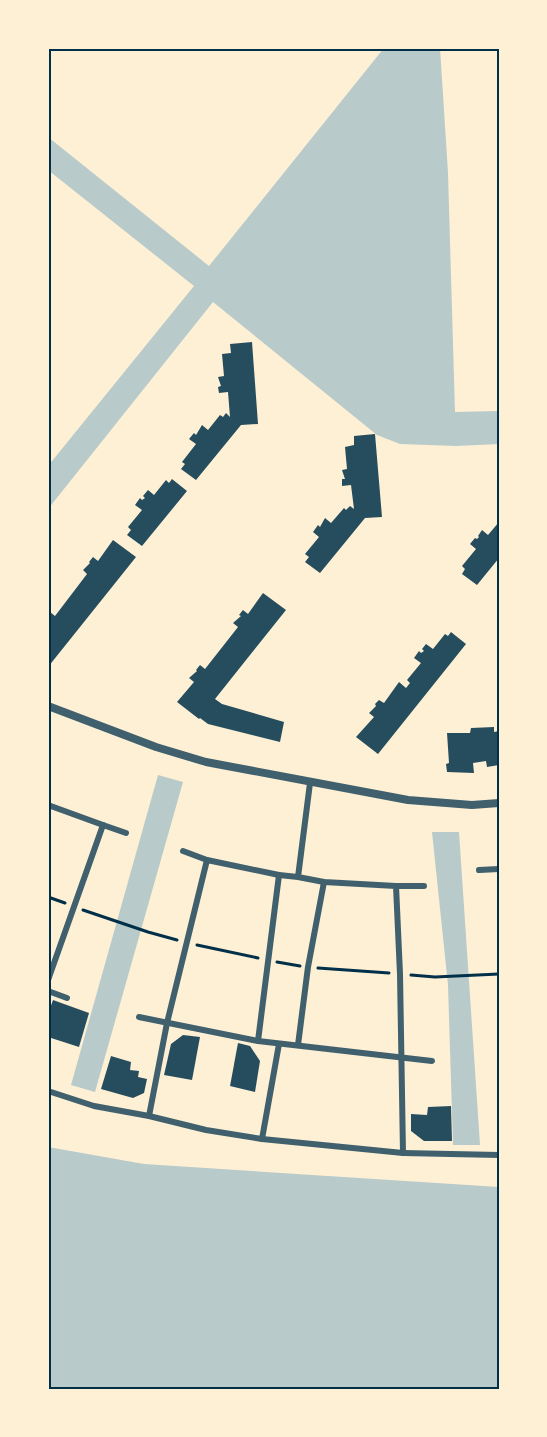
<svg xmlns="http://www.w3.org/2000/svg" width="547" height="1437" font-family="'Source Serif 4',serif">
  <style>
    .green { fill: #b9caca }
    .building { fill: #264d5e }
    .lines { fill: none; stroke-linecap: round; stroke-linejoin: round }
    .path { stroke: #003049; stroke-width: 3 }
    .minor { stroke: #3f606c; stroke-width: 6 }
    .tertiary { stroke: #3f606c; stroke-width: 8 }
    .neatline { fill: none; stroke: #003049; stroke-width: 2 }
  </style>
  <rect width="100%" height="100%" fill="#fdf0d5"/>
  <g class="green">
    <path d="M384 48H440L448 173 455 412 499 411V444L456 446 400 444 377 435 213 302 48 509V466L194 286 48 170V137L209 266Z"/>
    <path d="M158 775 183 782 95 1092 71 1085Z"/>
    <path d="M432 832H459L480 1145H453L448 985Z"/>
    <path d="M48 1147 144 1164 499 1187V1389H48Z"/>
  </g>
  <g class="building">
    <path d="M252 342 258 424 241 425 196 480 181 469 185 464 182 462 196 444 189 439 194 433 196 435 202 425 208 430 220 415 223 417 226 413 230 417 228 392 219 393 218 387 221 386 218 377 224 376 222 354 231 353 230 344Z"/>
    <path d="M375 434 382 517 365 518 320 573 305 562 309 557 305 554 319 537 313 532 318 525 320 527 325 518 331 523 344 508 346 510 350 506 354 509 351 485 342 486V479H345L342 470 347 469 345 447 354 445V436Z"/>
    <path d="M172 479 187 491 142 546 127 535 131 530 128 527 142 510 135 505 140 498 142 500 145 498 143 496 148 490 154 495 166 480 169 483Z"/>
    <path d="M499 522V558L477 585 462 574 465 569 462 566 476 549 470 544 475 538 477 539 479 537 478 536 482 530 488 535Z"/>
    <path d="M113 540 136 557 48 667V614L50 612 55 616 87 574 83 570 90 563 89 562 93 557 98 561Z"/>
    <path d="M263 593 286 610 215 699 222 704 284 722 280 742 208 724 200 718 199 719 177 702 194 682 189 678 197 671 196 670 200 665 205 669 238 627 233 623 241 616 239 615 243 610 248 614Z"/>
    <path d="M451 632 466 644 378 754 356 737 374 717 369 713 376 706 375 704 379 700 384 703 399 682 406 688 410 683 407 680 421 663 414 658 419 651 421 653 424 651 422 649 426 644 433 649 445 634 448 636Z"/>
    <path d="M494 727V732L499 731V765L487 767 486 761 473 763 474 773 447 772 446 764 449 763 447 733H470L471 728Z"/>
    <path d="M53 1000 89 1013 79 1047 48 1037V1014Z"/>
    <path d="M183 1035 200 1037 192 1080 164 1075 171 1044Z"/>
    <path d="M238 1043 250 1046 260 1061 255 1092 230 1086Z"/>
    <path d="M111 1056 131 1062 130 1070 139 1071 138 1077 147 1079 144 1093 133 1098 101 1089Z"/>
    <path d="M451 1106 452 1141H424L411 1131V1114L427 1115 428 1107Z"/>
  </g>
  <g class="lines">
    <g class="path">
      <path d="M48 897 65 903"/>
      <path d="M83 910 148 932 177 940"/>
      <path d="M197 945 258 958"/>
      <path d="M277 962 300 966"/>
      <path d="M318 968 389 973"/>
      <path d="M411 975 435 977 499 974"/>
    </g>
    <g class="minor">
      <path d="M48 805 103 825 48 980"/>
      <path d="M103 825 126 833"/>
      <path d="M183 851 207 860"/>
      <path d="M479 870 499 869"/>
      <path d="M298 877 324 882 396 886 400 974 403 1153 262 1139 206 1130 149 1116 167 1023 207 860 279 875 298 877 310 783"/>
      <path d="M396 886H424"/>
      <path d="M48 991 67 998"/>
      <path d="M139 1017 258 1041 432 1061"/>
      <path d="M258 1041 279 875"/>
      <path d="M298 1045 308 967 324 882"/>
      <path d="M48 1091 94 1106 149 1116"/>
      <path d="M262 1139 279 1044"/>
      <path d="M403 1153 499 1155"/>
    </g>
    <path class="tertiary" d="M48 706 156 747 206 762 408 800 472 805 499 803"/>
  </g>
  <rect width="547" height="1437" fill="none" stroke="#fdf0d5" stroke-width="99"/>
  <rect x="50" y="50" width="448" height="1338" class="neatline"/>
</svg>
